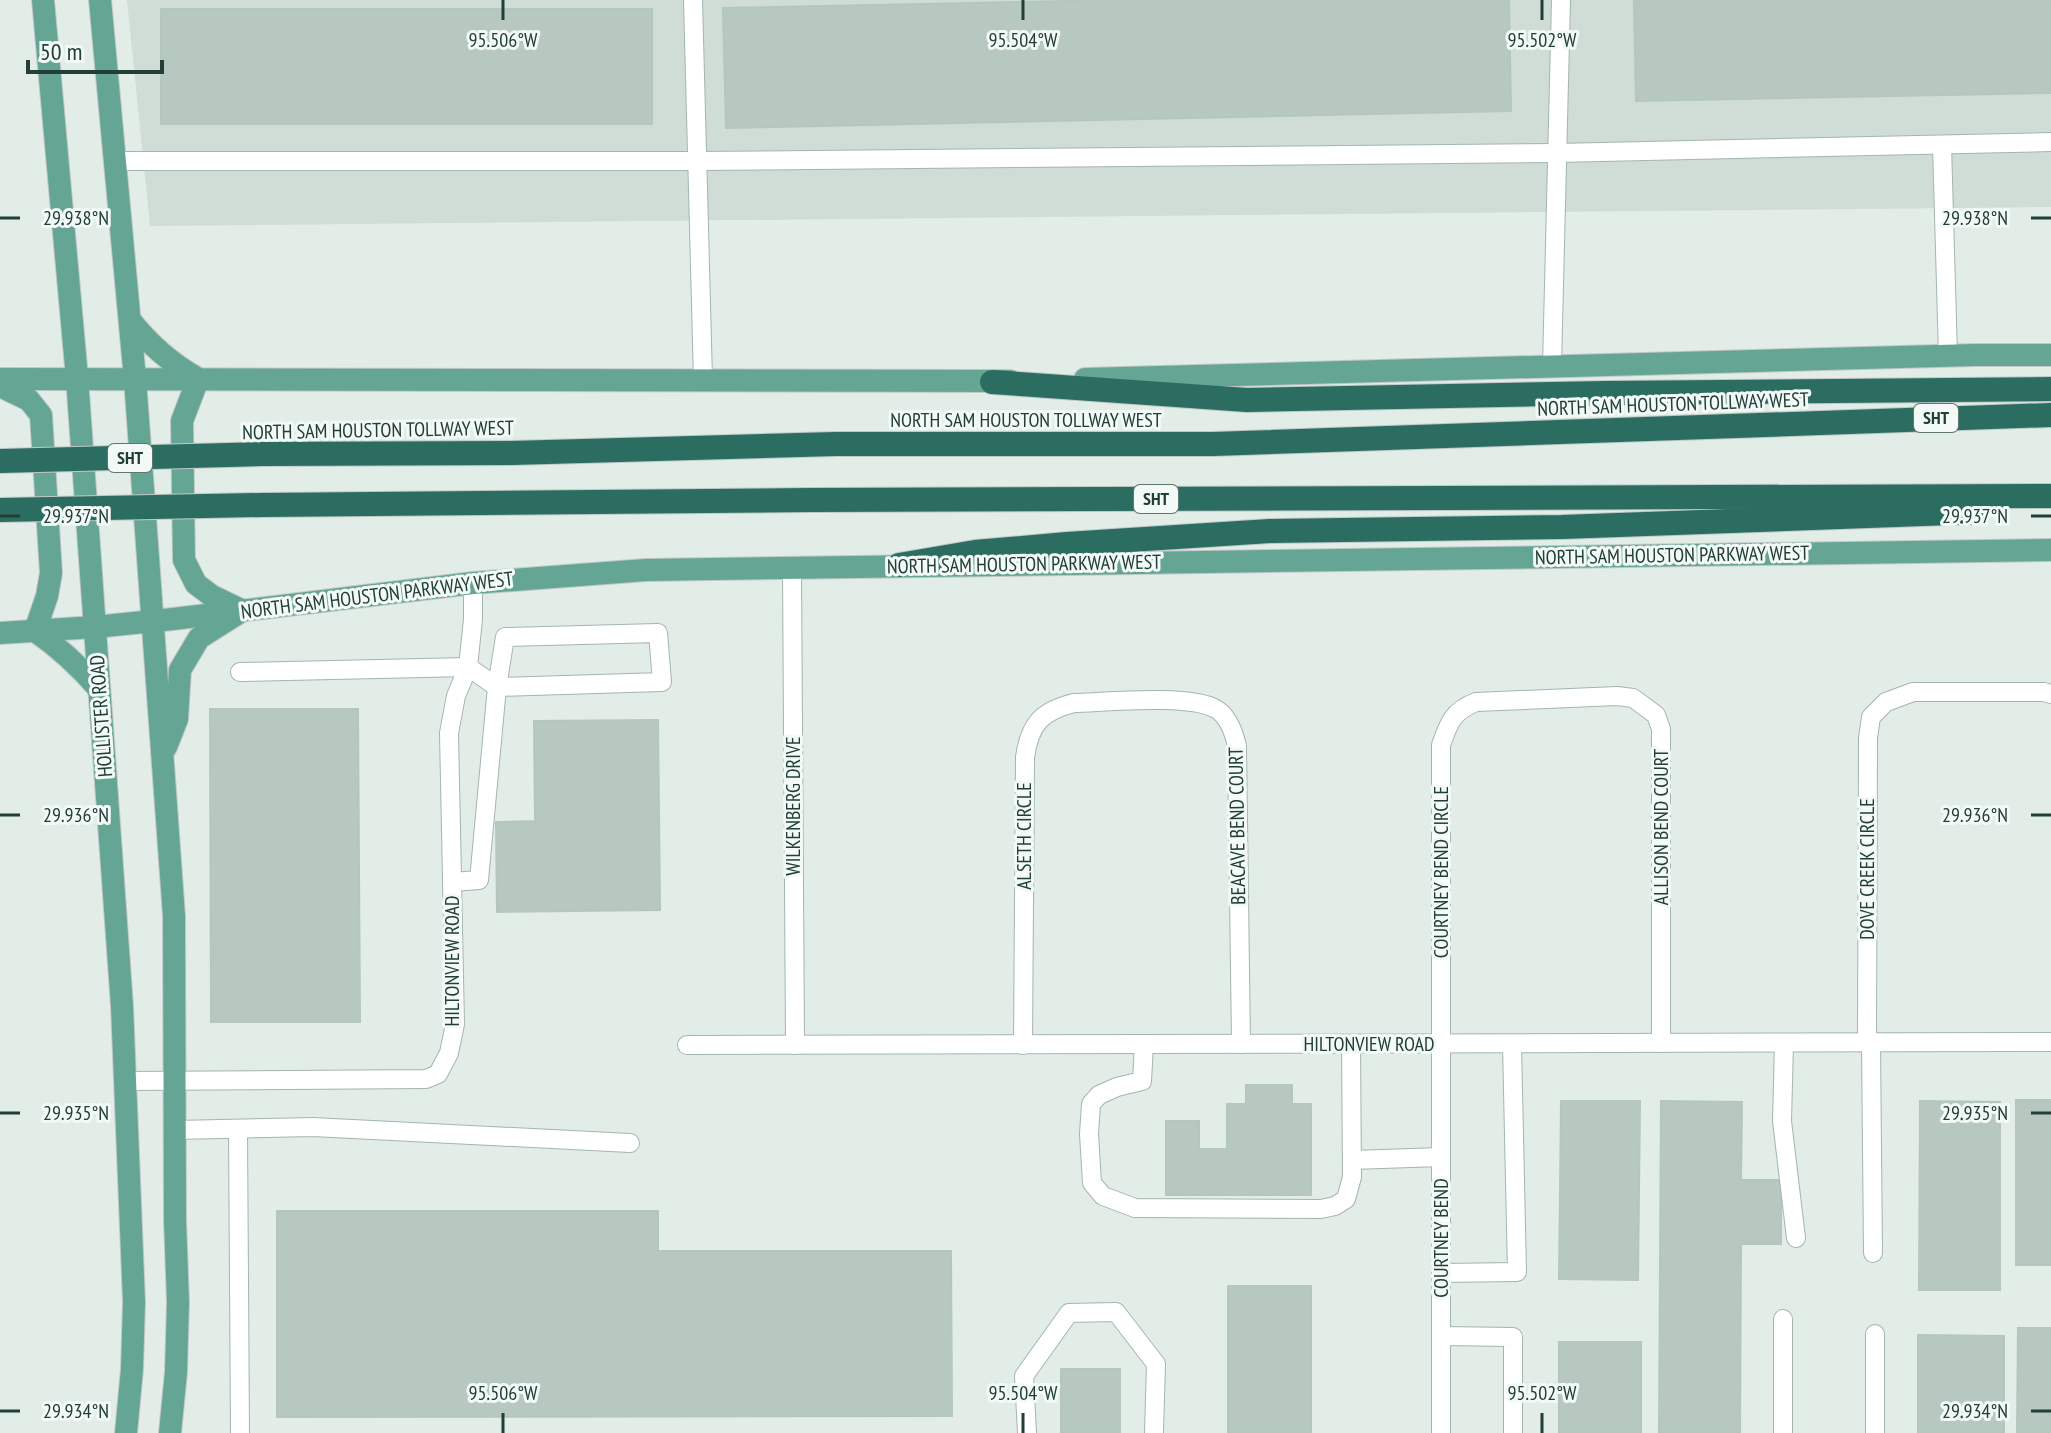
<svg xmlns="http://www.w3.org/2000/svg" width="2051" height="1433" font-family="'PT Sans Narrow',sans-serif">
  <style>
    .built { fill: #d0ddd7 }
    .building { fill: #b7c8c1; stroke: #b4c7bf; stroke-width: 2 }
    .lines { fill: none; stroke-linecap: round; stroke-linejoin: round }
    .minor-casing { stroke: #a4b5af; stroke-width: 20 }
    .major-casing { stroke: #c1c9c7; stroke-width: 24 }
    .highway-casing { stroke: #c1c9c7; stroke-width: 26 }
    .minor { stroke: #fff; stroke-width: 18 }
    .major { stroke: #65a594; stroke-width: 22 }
    .highway { stroke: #2b6d60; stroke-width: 24 }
    .highway-bridge-casing { stroke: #c1c9c7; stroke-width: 26; stroke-linecap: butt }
    .highway-bridge { stroke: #2b6d60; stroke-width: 24 }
    .ticks { fill: none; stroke: #213f37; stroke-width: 3 }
    .labels { text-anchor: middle; stroke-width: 6; stroke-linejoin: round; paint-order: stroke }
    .shield { fill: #f3f9f6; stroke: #607770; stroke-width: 2 }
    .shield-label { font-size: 18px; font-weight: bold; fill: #213f37 }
    .street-label { font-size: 20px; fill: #213f37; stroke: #f3f9f6 }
    .ticks-label { font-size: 20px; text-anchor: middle; fill: #213f37; stroke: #f3f9f6; stroke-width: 6; stroke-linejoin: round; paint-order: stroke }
  </style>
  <rect width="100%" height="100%" fill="#e2ede8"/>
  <path class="built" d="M127 0H2051V207L150 226Z"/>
  <g class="building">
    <path d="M1118 0H1509L1511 111 726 128 723 8Z"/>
    <path d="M1634 0H2051V93L1636 101Z"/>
    <rect x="161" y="9" width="491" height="115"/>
    <path d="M210 709H358L360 1022H211Z"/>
    <path d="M658 720 660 910 497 912 496 822 535 821 534 721Z"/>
    <path d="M1246 1085H1292V1104H1311V1195H1166V1121H1199V1149H1227V1104H1246Z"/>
    <rect x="2016" y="1100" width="35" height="165"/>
    <path d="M1561 1101H1640L1638 1280 1559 1279Z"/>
    <path d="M1661 1101 1742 1102 1741 1180H1781V1244H1741L1740 1433H1659Z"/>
    <path d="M1920 1101 2000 1102V1290H1919Z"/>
    <path d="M277 1211H658V1251H951L952 1416 277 1417Z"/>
    <rect x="1228" y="1286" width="83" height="147"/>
    <path d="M2018 1328H2051V1433H2017Z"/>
    <path d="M1918 1335 2004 1336V1433H1918Z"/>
    <rect x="1559" y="1342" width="82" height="91"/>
    <rect x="1061" y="1369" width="59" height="64"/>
  </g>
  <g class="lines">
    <defs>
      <g id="minor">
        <path d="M693 0 703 380"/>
        <path d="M1942 145 1948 356"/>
        <path d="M115 161H697L1557 153 2051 142"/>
        <path d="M1552 366 1561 0"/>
        <path d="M792 568 795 1045"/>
        <path d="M658 633 662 682 497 687 505 637Z"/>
        <path d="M240 672 468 667 497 687 479 880 452 882"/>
        <path d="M1784 1043 1782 1121 1796 1238"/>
        <path d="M1867 1043 1868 738 1871 717 1886 702 1913 692H2044L2051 694"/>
        <path d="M1871 1043 1873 1253"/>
        <path d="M1144 1044 1142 1081 1117 1087 1099 1095 1091 1104 1089 1134 1092 1183 1103 1196 1135 1208 1321 1209 1335 1206 1346 1199 1352 1177 1351 1044"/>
        <path d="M687 1045 2051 1042"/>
        <path d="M1023 1045 1025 757C1030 723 1042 711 1074 703 1108 702 1189 694 1216 709 1228 716 1234 733 1237 746L1241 1044"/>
        <path d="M125 1081 426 1079 438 1074 449 1053 455 1024 449 733 456 696 468 667 473 619V583"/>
        <path d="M238 1129 240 1433"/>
        <path d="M175 1130 313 1127 630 1143"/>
        <path d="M1352 1160 1441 1157"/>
        <path d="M1441 1273 1517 1272 1512 1044"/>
        <path d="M1783 1319V1433"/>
        <path d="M1875 1334V1433"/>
        <path d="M1441 1336 1513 1337V1433"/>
        <path d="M1027 1433 1024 1376 1069 1313 1116 1312 1156 1364 1154 1433"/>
        <path d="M1441 1433V745C1449 722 1453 711 1476 702L1617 696 1633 698 1656 715 1661 729V1043"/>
      </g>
      <g id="major">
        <path d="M43 0 77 378 122 1006 134 1302 132 1369 126 1433"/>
        <path d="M100 0 135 379 174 916 175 1220 178 1302 176 1372 170 1433"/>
        <path d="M130 320C149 344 170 363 197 378"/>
        <path d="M0 379 1010 381"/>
        <path d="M198 379 182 421 184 560 196 584 212 596 241 610"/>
        <path d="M1085 379 1975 355H2051"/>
        <path d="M0 386 29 400 41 415 51 573 47 596 35 631"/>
        <path d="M35 631C60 648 79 666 99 689"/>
        <path d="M0 633 95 627 173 619 473 583 646 570 2051 550"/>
        <path d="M166 747 177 719 180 670 199 638 237 614"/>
      </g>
      <g id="highway">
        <path d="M992 382 1247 400 1606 393 2051 389"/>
        <path d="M261 454 511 453 836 444H1213L2051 415"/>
        <path d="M261 505 811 500 2051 496"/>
        <path d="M899 565 975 552 1067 544 1270 531 1562 527 1978 512"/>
      </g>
    </defs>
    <use href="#minor" class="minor-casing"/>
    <use href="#major" class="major-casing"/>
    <use href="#highway" class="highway-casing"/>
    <use href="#minor" class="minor"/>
    <use href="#major" class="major"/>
    <use href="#highway" class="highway"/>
    <defs>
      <g id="highway-bridge">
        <path d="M0 461 261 454"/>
        <path d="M0 510 261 505"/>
      </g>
    </defs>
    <use href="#highway-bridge" class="highway-bridge-casing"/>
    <use href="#highway-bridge" class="highway-bridge"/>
  </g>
  <path class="ticks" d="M503 0V20M1023 0V20M1542 0V20M0 218H20M2031 218H2051M0 516H20M2031 516H2051M0 815H20M2031 815H2051M0 1113H20M2031 1113H2051M0 1411H20M2031 1411H2051M503 1413V1433M1023 1413V1433M1542 1413V1433"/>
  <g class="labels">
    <g class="shield">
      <rect x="1914" y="404" width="44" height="28" rx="6"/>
      <rect x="108" y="444" width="44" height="28" rx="6"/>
      <rect x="1134" y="485" width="44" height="28" rx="6"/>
    </g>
    <g class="shield-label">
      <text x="1936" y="424">SHT</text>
      <text x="130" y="464">SHT</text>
      <text x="1156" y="505">SHT</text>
    </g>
    <g class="street-label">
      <text transform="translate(1673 404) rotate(-2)" y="7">NORTH SAM HOUSTON TOLLWAY WEST</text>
      <text x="1026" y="427">NORTH SAM HOUSTON TOLLWAY WEST</text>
      <text transform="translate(378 430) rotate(-1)" y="7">NORTH SAM HOUSTON TOLLWAY WEST</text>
      <text transform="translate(1672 555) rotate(-1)" y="7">NORTH SAM HOUSTON PARKWAY WEST</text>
      <text transform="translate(1024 564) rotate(-1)" y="7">NORTH SAM HOUSTON PARKWAY WEST</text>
      <text transform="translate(377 595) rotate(-7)" y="7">NORTH SAM HOUSTON PARKWAY WEST</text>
      <text transform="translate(101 716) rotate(-94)" y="7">HOLLISTER ROAD</text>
      <text transform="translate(793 806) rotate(-90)" y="7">WILKENBERG DRIVE</text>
      <text transform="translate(1237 826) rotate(-91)" y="7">BEACAVE BEND COURT</text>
      <text transform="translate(1661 827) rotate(-90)" y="7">ALLISON BEND COURT</text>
      <text transform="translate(1024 836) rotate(-90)" y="7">ALSETH CIRCLE</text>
      <text transform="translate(1867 869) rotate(-90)" y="7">DOVE CREEK CIRCLE</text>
      <text transform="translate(1441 872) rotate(-90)" y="7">COURTNEY BEND CIRCLE</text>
      <text transform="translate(452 961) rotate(-90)" y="7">HILTONVIEW ROAD</text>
      <text x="1369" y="1051">HILTONVIEW ROAD</text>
      <text transform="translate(1441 1238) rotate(-90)" y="7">COURTNEY BEND</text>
    </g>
  </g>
  <g class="ticks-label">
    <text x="503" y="47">95.506°W</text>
    <text x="1023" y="47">95.504°W</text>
    <text x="1542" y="47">95.502°W</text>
    <text x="76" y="225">29.938°N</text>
    <text x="1975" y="225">29.938°N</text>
    <text x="76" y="523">29.937°N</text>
    <text x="1975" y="523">29.937°N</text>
    <text x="76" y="822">29.936°N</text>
    <text x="1975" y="822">29.936°N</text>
    <text x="76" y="1120">29.935°N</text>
    <text x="1975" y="1120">29.935°N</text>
    <text x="503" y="1400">95.506°W</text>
    <text x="1023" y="1400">95.504°W</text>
    <text x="1542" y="1400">95.502°W</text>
    <text x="76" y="1418">29.934°N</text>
    <text x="1975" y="1418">29.934°N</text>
  </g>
  <path d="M28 60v12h134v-12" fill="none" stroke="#213f37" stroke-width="4"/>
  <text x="40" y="60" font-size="24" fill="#213f37" stroke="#f3f9f6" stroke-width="6" paint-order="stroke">50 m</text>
</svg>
